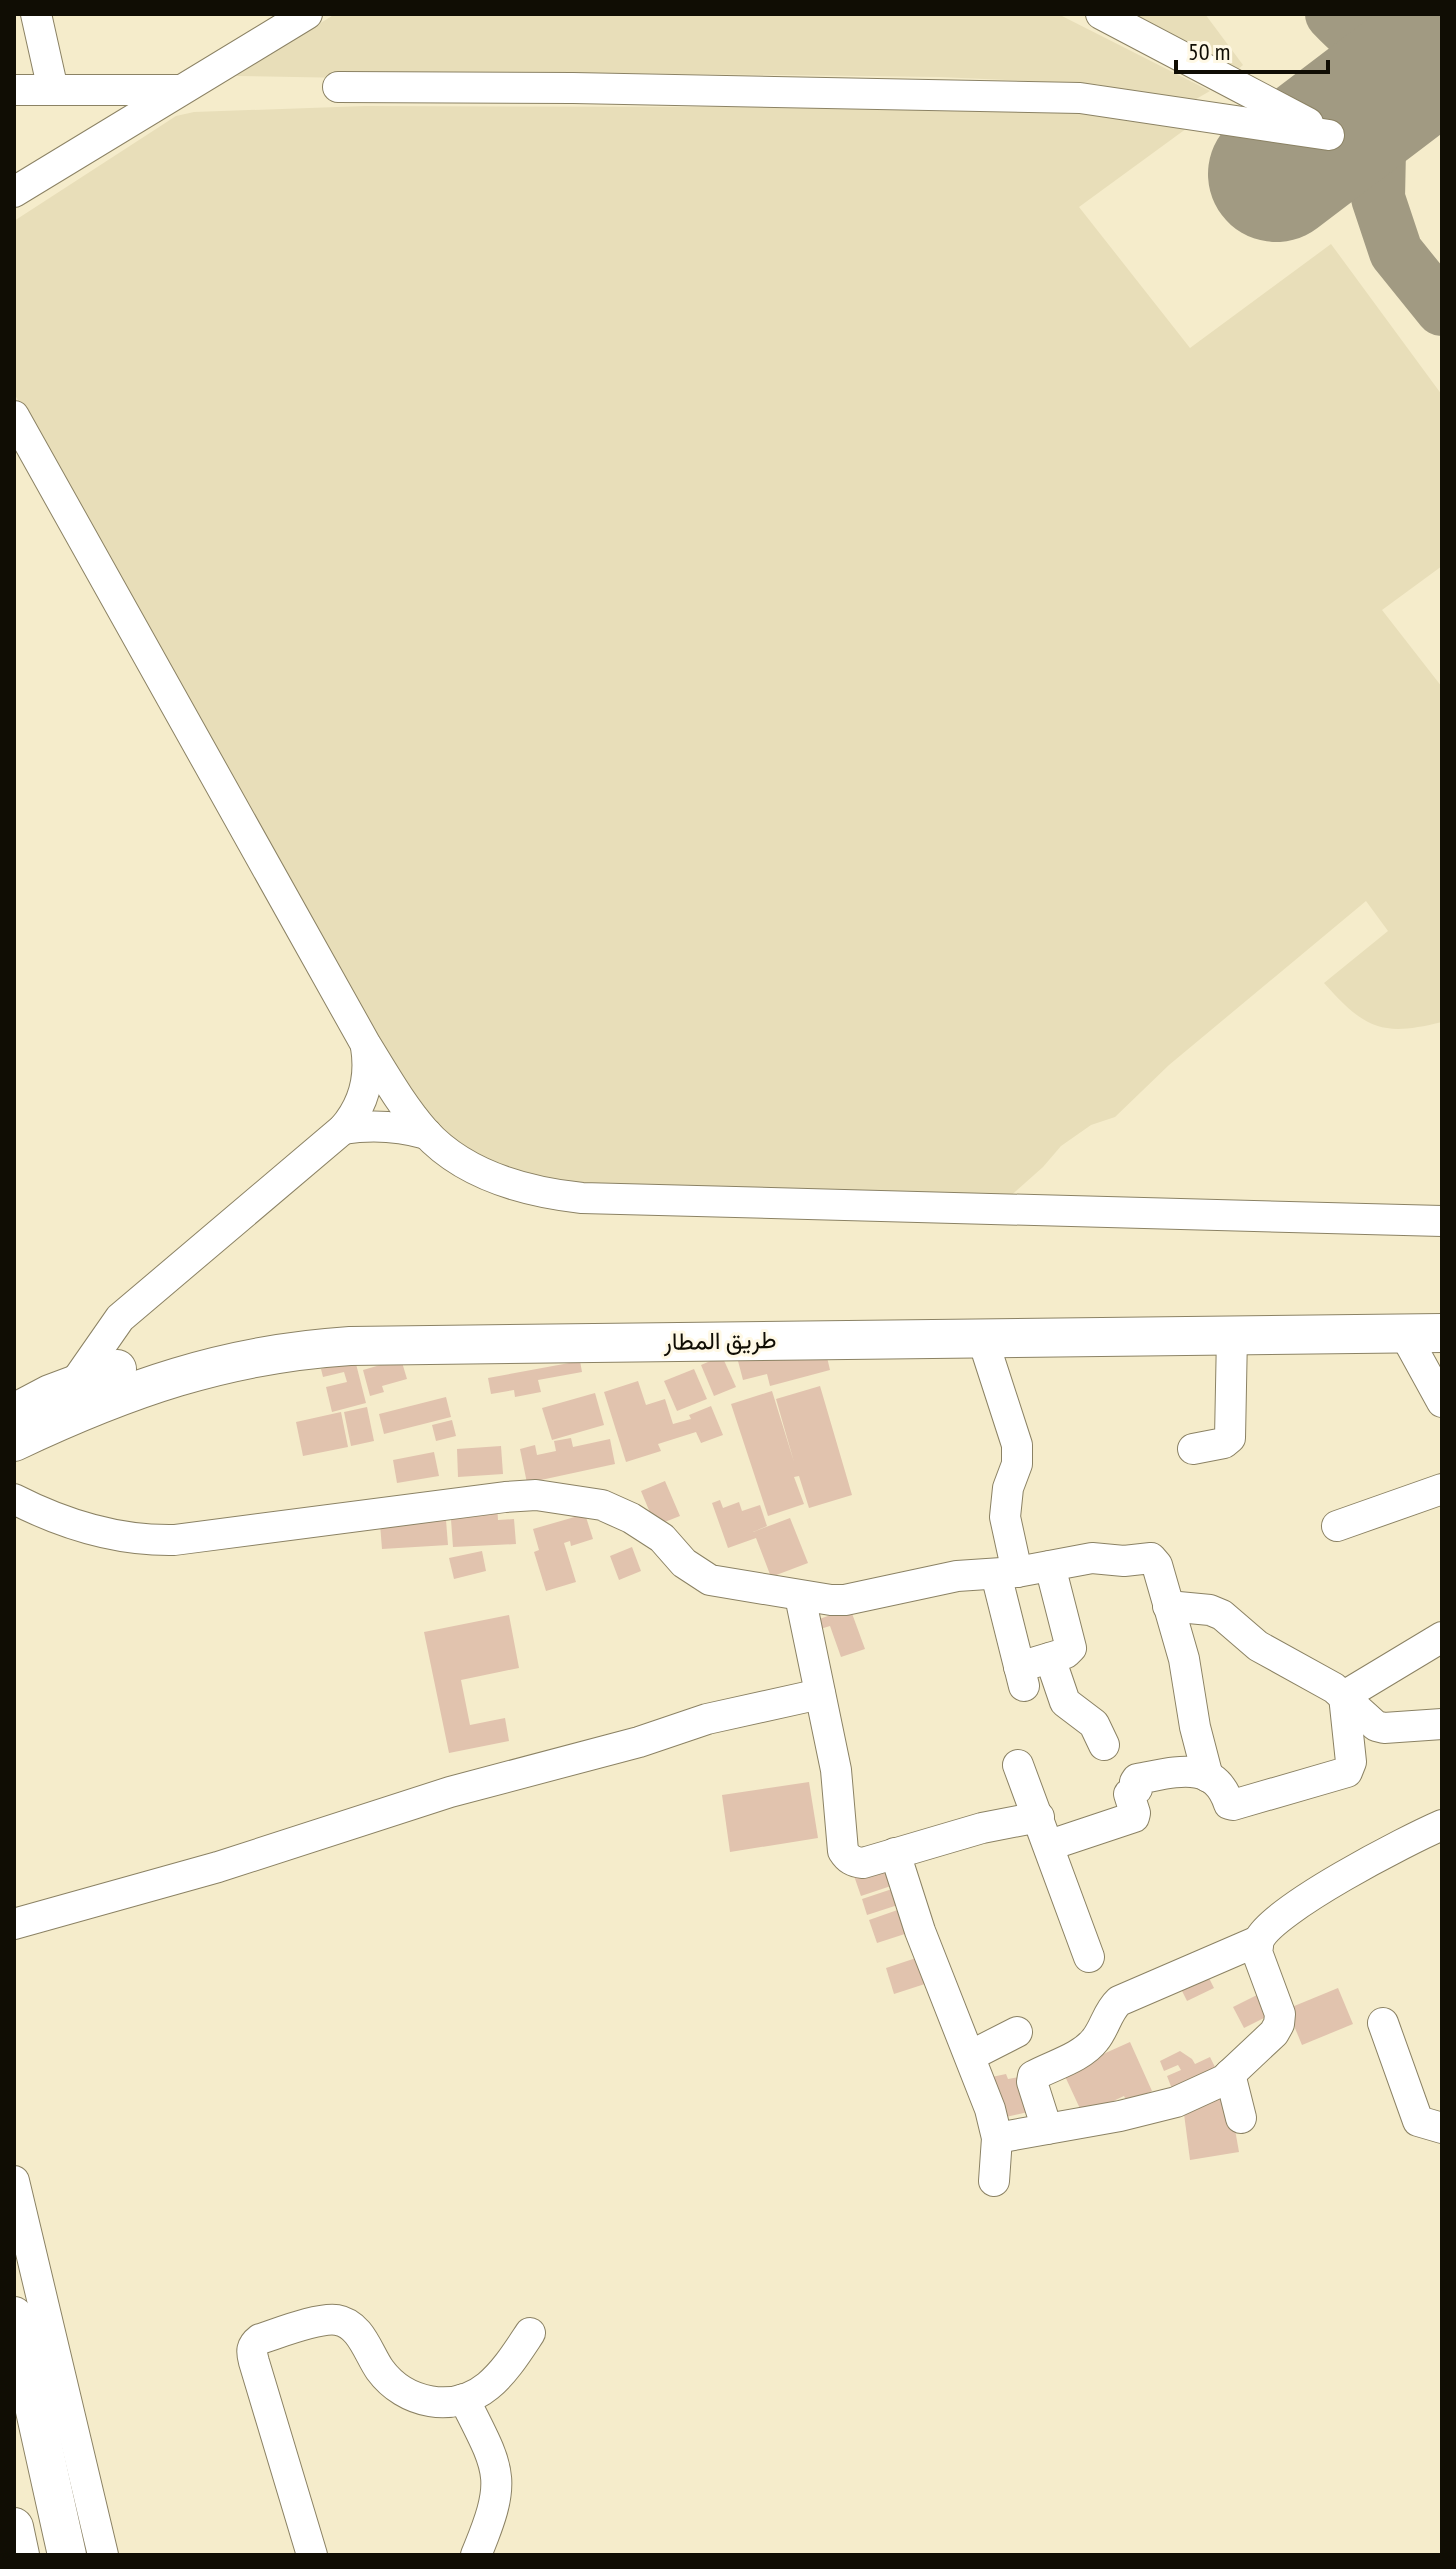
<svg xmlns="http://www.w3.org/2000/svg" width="1456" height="2569" font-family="'PT Sans Narrow',Vazirmatn,sans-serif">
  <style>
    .sand { fill: #e8deb9 }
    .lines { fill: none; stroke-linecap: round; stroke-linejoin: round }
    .taxiway { stroke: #a19a82; stroke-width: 54 }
    .runway { stroke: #a19a82; stroke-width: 136 }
    .building { fill: #e1c3ae }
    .minor-casing { stroke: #8b8264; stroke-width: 32 }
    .major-casing { stroke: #8b8264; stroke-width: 40 }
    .minor { stroke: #fff; stroke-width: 30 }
    .major { stroke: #fff; stroke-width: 38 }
    .labels { text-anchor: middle; stroke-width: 6; stroke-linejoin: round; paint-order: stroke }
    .street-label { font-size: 24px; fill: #100d04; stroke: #fff9e6 }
  </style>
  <rect width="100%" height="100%" fill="#f5eccb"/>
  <g class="sand">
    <path d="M335 14H1058L1210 91 1184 106 1097 84 939 77 607 73 349 78 236 76Z"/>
    <path d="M1126 14H1205L1243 65 1236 71Z"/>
    <path d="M365 106 1090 108 1194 123 1079 207 1190 348 1331 244 1442 395V566L1382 610 1442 687V1022C1382 1037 1365 1029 1324 983L1388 931 1366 901 1169 1065 1115 1117 1091 1125 1061 1146 1043 1167 1007 1199 585 1192 490 1164 447 1136 403 1087 14 393V221L176 116 194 112Z"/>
  </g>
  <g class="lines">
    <g class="taxiway">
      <path d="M1332 14C1365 49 1392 67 1442 64"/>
      <path d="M1419 65 1387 118 1379 150 1378 198 1396 252 1442 309"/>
    </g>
    <path class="runway" d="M1276 174 1442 48"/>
  </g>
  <g class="building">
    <path d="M826 1353 830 1370 770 1386 767 1374 743 1380 738 1361 761 1355Z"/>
    <path d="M722 1356 736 1387 714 1396 701 1365Z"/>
    <path d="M401 1359 407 1379 382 1386 384 1392 370 1396 363 1370Z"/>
    <path d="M355 1360 366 1403 332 1412 326 1387 347 1382 344 1372 323 1377 321 1369Z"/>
    <path d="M580 1361 582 1372 538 1380 541 1392 515 1397 514 1390 491 1394 488 1378Z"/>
    <path d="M694 1369 707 1399 677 1411 664 1381Z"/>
    <path d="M638 1381 646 1405 665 1399 673 1424 691 1419 689 1415 711 1406 723 1435 701 1443 696 1432 658 1444 661 1451 626 1462 604 1392Z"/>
    <path d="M820 1386 852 1495 809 1508 799 1476 794 1477 804 1504 768 1516 731 1404 772 1391 794 1462 776 1399Z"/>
    <path d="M595 1393 604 1425 552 1440 542 1408Z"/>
    <path d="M446 1397 451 1417 384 1434 379 1414Z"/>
    <path d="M367 1407 374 1441 351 1446 344 1412Z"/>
    <path d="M341 1412 348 1447 303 1456 296 1422Z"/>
    <path d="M452 1420 456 1436 436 1441 432 1425Z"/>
    <path d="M571 1438 573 1447 610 1439 615 1464 527 1483 520 1449 535 1445 537 1455 556 1451 554 1441Z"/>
    <path d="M501 1446 503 1474 458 1477 457 1449Z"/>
    <path d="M434 1452 439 1476 397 1483 393 1460Z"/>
    <path d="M665 1481 680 1516 652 1527 651 1515 641 1491Z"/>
    <path d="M720 1500 723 1508 739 1502 742 1511 760 1505 767 1526 753 1532 790 1518 808 1563 771 1577 756 1538 728 1548 712 1503Z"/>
    <path d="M497 1503 498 1520 514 1519 516 1544 453 1547 450 1506Z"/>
    <path d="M585 1514 593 1539 571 1546 570 1541 564 1543 576 1582 546 1591 534 1552 539 1550 533 1529Z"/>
    <path d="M446 1520 448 1545 382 1549 380 1524Z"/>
    <path d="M632 1547 641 1571 619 1580 610 1556Z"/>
    <path d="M482 1551 486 1571 454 1579 449 1558Z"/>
    <path d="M850 1608 865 1649 841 1657 830 1626 817 1630 814 1621Z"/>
    <path d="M509 1615 519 1668 461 1680 470 1725 505 1718 509 1741 449 1753 424 1632Z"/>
    <path d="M809 1782 818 1838 730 1852 722 1795Z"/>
    <path d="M890 1861 897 1884 861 1896 853 1873Z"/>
    <path d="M898 1887 904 1903 867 1915 862 1899Z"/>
    <path d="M906 1907 914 1931 877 1943 869 1920Z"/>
    <path d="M922 1956 931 1982 894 1994 886 1968Z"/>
    <path d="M1203 1966 1214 1988 1187 2001 1176 1979Z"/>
    <path d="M1338 1988 1353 2024 1302 2045 1287 2009Z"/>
    <path d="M1259 1994 1270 2015 1244 2028 1233 2007Z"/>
    <path d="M1130 2042 1152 2091 1127 2102 1124 2096 1083 2115 1063 2072Z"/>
    <path d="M1180 2051 1192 2059 1195 2064 1210 2057 1216 2069 1172 2089 1167 2076 1181 2070 1178 2065 1164 2071 1160 2061Z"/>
    <path d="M1006 2074 1008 2079 1019 2077 1028 2112 997 2119 1003 2102 1000 2092 991 2094 987 2078Z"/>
    <path d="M1228 2090 1239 2152 1190 2160 1183 2106Z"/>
  </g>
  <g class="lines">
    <defs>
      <g id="minor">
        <path d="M36 14 53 90"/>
        <path d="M1101 14 1308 123"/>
        <path d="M338 87 573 88 1080 98 1329 135"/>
        <path d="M14 90H180"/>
        <path d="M14 192 307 14"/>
        <path d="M14 416 366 1045C384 1074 402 1106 425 1132 464 1175 527 1192 582 1198L1442 1221"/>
        <path d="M343 1129C373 1124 399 1126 427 1134"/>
        <path d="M1404 1333 1442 1402"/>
        <path d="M982 1337 1017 1445V1464L1008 1488 1005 1517 1017 1572"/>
        <path d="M74 1384 120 1318 343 1129C364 1105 371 1078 366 1047"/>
        <path d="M1193 1449 1224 1443 1230 1438 1232 1335"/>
        <path d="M14 1499C63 1524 119 1541 174 1540L505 1497 536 1495 602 1505 631 1518 662 1538 684 1563 710 1580 831 1600H845L957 1576 1017 1572 1092 1558 1124 1561 1151 1558 1157 1565 1184 1659 1195 1727 1208 1777"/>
        <path d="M1337 1526 1442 1489"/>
        <path d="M996 1574 1024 1686"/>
        <path d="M800 1596 836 1770 843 1851C848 1859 853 1862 863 1863L982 1828 1039 1817"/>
        <path d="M1168 1606 1210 1610 1222 1615 1258 1646 1334 1688 1376 1726 1384 1728 1442 1724"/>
        <path d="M1050 1658 1065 1702 1094 1724 1104 1745"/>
        <path d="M1019 1667 1066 1653 1071 1648 1050 1566"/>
        <path d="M1018 1765 1089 1957"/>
        <path d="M1050 1845 1134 1817 1135 1813 1129 1794 1137 1789 1135 1782 1137 1779C1173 1773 1214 1758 1229 1804L1233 1805 1347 1772 1351 1762 1344 1696 1442 1637"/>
        <path d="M895 1853 920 1931 990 2109 997 2138 994 2181"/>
        <path d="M14 1924 218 1867 450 1792 639 1742 707 1719 820 1694"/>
        <path d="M1383 2023 1418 2121 1442 2128"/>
        <path d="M970 2056 1017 2032"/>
        <path d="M1230 2074 1241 2118"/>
        <path d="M1047 2129 1032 2082 1033 2076C1053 2065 1081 2058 1095 2040 1105 2028 1107 2012 1119 2001L1258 1941"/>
        <path d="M997 2138 1120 2116 1176 2102 1224 2080 1274 2033 1279 2024 1280 2014 1257 1952C1258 1949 1258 1943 1259 1940 1273 1909 1407 1840 1442 1825"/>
        <path d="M14 2181 103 2555"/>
        <path d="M464 2399C501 2472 508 2478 476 2555"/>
        <path d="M312 2555 254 2362C251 2351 251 2346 260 2339 279 2333 319 2317 337 2320 361 2324 368 2353 380 2370 405 2404 454 2414 488 2386 505 2372 518 2351 530 2333"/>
      </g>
      <g id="major">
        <path d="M14 1413 50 1394 117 1369"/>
        <path d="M14 1442C126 1389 225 1354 350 1346L1442 1333"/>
        <path d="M14 2316 67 2555"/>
        <path d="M14 2527 20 2555"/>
      </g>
    </defs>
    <use href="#minor" class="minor-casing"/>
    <use href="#major" class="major-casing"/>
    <use href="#minor" class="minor"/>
    <use href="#major" class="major"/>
  </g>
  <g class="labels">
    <g class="street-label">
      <text transform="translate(720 1341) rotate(-1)" y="8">طريق المطار</text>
    </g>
  </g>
  <rect width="1456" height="2569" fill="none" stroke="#100d04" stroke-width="32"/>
  <path d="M1176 60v12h152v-12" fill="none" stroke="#100d04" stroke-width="4"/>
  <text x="1188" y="60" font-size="24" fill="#100d04" stroke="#fff9e6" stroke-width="6" paint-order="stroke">50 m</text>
</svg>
